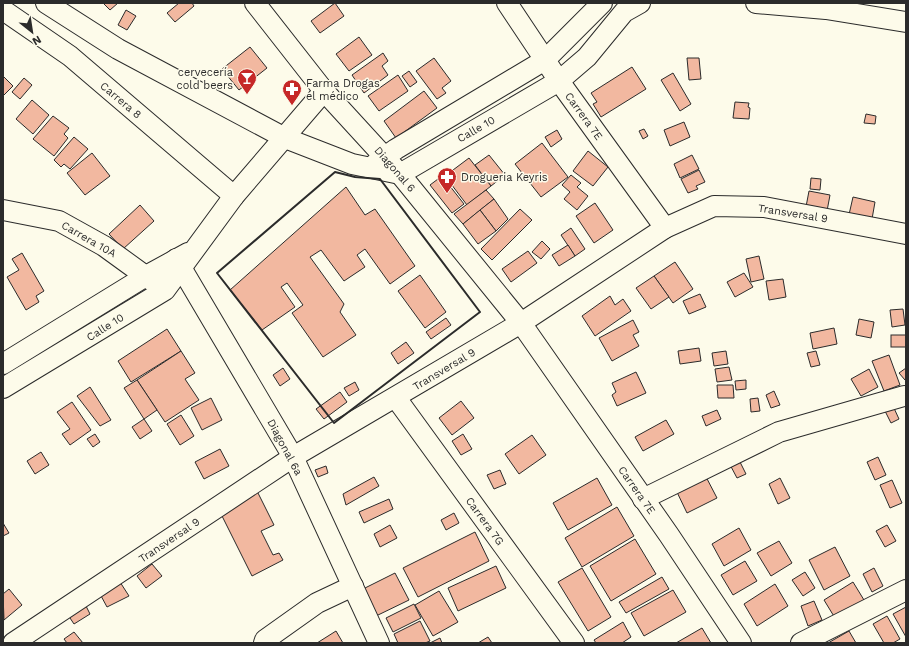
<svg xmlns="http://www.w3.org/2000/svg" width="909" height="646" font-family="'Work Sans',sans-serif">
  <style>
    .building { fill: #f2b8a0; stroke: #2b2b2b }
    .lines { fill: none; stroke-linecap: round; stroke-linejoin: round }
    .minor-casing { stroke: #2b2b2b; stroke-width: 22 }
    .minor { stroke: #fdfbea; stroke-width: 20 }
    .wall { stroke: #2b2b2b; stroke-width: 2 }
    .labels { text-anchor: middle; stroke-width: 3; stroke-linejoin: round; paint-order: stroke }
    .poi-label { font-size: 11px; fill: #2b2b2b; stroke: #fdfbea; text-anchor: start }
    .street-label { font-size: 11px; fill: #2b2b2b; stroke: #fdfbea }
  </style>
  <rect width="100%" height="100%" fill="#fdfbea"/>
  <g class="building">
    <path d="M103 3H118L110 10Z"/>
    <path d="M179 3H192L194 6 175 22 167 13Z"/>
    <path d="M335 3 344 16 320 33 311 21Z"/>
    <path d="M126 10 136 16 127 30 118 25Z"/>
    <path d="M359 37 372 55 349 71 336 54Z"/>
    <path d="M250 47 267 68 239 90 222 69Z"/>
    <path d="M383 53 388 61 382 66 388 75 364 93 352 75Z"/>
    <path d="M434 58 451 81 442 88 446 93 437 99 416 71Z"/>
    <path d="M687 58H699L701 79 689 80Z"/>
    <path d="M632 67 646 89 601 117 593 104 597 102 591 93Z"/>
    <path d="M409 71 417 82 410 87 402 76Z"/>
    <path d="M673 73 691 104 680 111 661 80Z"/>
    <path d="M398 75 408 91 379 111 368 96Z"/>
    <path d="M3 76 13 86 3 96Z"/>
    <path d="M24 78 32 85 20 99 12 92Z"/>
    <path d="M424 91 437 108 396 138 384 121Z"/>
    <path d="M32 100 49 115 33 134 16 119Z"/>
    <path d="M735 102 749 103 748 107 750 108 749 119 733 118Z"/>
    <path d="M866 114 876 116 875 124 864 123Z"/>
    <path d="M53 116 69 128 64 134 68 138 54 156 33 139Z"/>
    <path d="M684 122 690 137 670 146 664 130Z"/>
    <path d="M644 129 648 136 643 139 639 131Z"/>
    <path d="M557 130 562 139 551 147 545 137Z"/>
    <path d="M74 137 88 149 70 169 64 164 61 167 54 160Z"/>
    <path d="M542 143 568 177 541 197 515 164Z"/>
    <path d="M588 151 608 167 593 186 573 171Z"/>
    <path d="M92 153 110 176 85 195 67 173Z"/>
    <path d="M489 155 505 175 491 186 475 165Z"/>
    <path d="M692 155 699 169 680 178 674 164Z"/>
    <path d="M469 158 491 186 467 205 445 176Z"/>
    <path d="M699 170 705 182 696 186 698 189 688 193 681 179Z"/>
    <path d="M571 175 581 183 577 187 588 196 577 210 564 199 570 192 562 185Z"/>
    <path d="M442 176 464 204 452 213 430 185Z"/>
    <path d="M811 178 821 179 820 190 810 189Z"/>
    <path d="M346 187 365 215 375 209 415 266 390 284 365 249 357 255 365 267 344 281 321 250 310 257 344 304 340 312 356 335 323 357 292 313 303 305 287 283 281 287 295 307 262 330 230 290Z"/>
    <path d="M486 190 494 199 463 224 454 214Z"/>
    <path d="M809 191 830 195 827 211 805 212Z"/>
    <path d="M853 197 875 202 872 219H848Z"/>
    <path d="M494 199 508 219 496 231 480 210Z"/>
    <path d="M595 203 613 230 594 243 576 216Z"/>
    <path d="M140 205 154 221 123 249 109 234Z"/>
    <path d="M520 209 532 220 492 260 481 249Z"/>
    <path d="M480 210 496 231 478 244 463 224Z"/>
    <path d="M571 228 585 249 575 256 561 235Z"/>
    <path d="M542 241 550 249 541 259 532 252Z"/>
    <path d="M568 245 575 256 559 266 552 255Z"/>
    <path d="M528 251 537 263 511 282 502 269Z"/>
    <path d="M22 253 44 291 36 296 39 302 26 310 7 277 19 270 12 259Z"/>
    <path d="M759 256 764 279 751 282 746 259Z"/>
    <path d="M675 262 693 289 673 303 654 276Z"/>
    <path d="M744 273 753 287 735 297 727 282Z"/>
    <path d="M420 275 446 312 425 328 398 291Z"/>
    <path d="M654 276 669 297 651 309 636 288Z"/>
    <path d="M783 279 786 297 769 300 766 281Z"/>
    <path d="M700 294 706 307 689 314 683 301Z"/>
    <path d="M610 296 615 305 623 299 631 311 595 336 582 316Z"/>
    <path d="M903 309 905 325 892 327 890 310Z"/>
    <path d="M446 318 451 325 431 339 426 332Z"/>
    <path d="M859 319 874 322 871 338 856 335Z"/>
    <path d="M633 320 639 332 633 335 639 346 612 361 599 338Z"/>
    <path d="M834 328 837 344 813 349 810 333Z"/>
    <path d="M167 329 181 351 131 382 118 361Z"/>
    <rect x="891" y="335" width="15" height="12"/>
    <path d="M406 342 414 353 398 364 391 353Z"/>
    <path d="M699 348 701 361 680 364 678 351Z"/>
    <path d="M181 351 195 373 185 379 199 400 165 422 137 380Z"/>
    <path d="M726 351 728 364 714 366 712 353Z"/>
    <path d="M816 351 820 365 811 367 807 353Z"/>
    <path d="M889 355 900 385 884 391 872 361Z"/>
    <path d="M729 367 732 380 717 382 715 369Z"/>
    <path d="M283 368 290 379 280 386 273 375Z"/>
    <path d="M906 368V380H905L899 373Z"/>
    <path d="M869 369 878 387 861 396 851 379Z"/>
    <path d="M636 372 646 393 617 406 612 395 616 392 612 383Z"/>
    <path d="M137 380 157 410 144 419 124 388Z"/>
    <path d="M746 380V389L736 390 735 381Z"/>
    <path d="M355 382 359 390 349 396 344 388Z"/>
    <path d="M717 385H733L734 398H718Z"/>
    <path d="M90 387 111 420 100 426 77 396Z"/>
    <path d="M774 391 780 405 771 408 766 395Z"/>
    <path d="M340 392 347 402 324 419 316 409Z"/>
    <path d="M211 398 222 420 202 430 191 408Z"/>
    <path d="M758 398 760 411 751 412 750 399Z"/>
    <path d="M461 401 474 418 452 435 439 418Z"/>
    <path d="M72 402 91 430 70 445 62 434 70 429 57 412Z"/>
    <path d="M893 406 899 419 891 423 885 411Z"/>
    <path d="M717 410 721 419 706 426 702 416Z"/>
    <path d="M181 415 194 436 180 445 167 424Z"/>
    <path d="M144 419 152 431 140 439 132 427Z"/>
    <path d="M666 420 674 434 643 451 635 437Z"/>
    <path d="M95 434 100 442 93 447 87 439Z"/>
    <path d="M463 434 472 449 461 455 452 441Z"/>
    <path d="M532 435 546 455 519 474 505 454Z"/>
    <path d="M220 449 229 466 204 479 195 462Z"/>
    <path d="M41 452 49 465 35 474 27 461Z"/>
    <path d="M736 454 746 474 737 478 727 459Z"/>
    <path d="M878 457 886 475 875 480 867 462Z"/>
    <path d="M326 466 328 473 318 477 315 470Z"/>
    <path d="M500 470 506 484 494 489 487 475Z"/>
    <path d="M704 473 717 498 687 513 675 488Z"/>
    <path d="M374 477 379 486 346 505 343 494Z"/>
    <path d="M597 478 612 505 568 530 553 503Z"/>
    <path d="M780 478 790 498 778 504 769 484Z"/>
    <path d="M892 480 902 503 890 508 880 485Z"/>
    <path d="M257 491 274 525 261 531 273 555 279 553 283 560 252 576 219 510Z"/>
    <path d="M389 499 393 509 364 523 359 512Z"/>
    <path d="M617 507 634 536 582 567 565 538Z"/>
    <path d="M454 513 459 523 446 530 441 520Z"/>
    <path d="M3 523 9 533 3 536Z"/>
    <path d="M390 525 397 538 380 547 374 534Z"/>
    <path d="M887 525 896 541 885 547 876 531Z"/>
    <path d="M739 528 751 550 724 566 712 544Z"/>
    <path d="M475 532 489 561 418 597 403 568Z"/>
    <path d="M635 539 656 574 611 601 590 566Z"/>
    <path d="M779 541 792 563 771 576 757 553Z"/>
    <path d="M835 547 850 576 824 590 809 560Z"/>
    <path d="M745 561 757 581 733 595 721 575Z"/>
    <path d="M152 564 162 576 146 588 137 576Z"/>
    <path d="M496 566 506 588 458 611 448 588Z"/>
    <path d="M582 568 611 617 588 631 558 582Z"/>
    <path d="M874 568 883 586 872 592 863 574Z"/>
    <path d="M805 572 815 588 803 596 792 580Z"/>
    <path d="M395 573 409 600 376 616 363 589Z"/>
    <path d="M662 577 669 589 626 613 619 602Z"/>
    <path d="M120 582 129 596 107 607 100 594Z"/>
    <path d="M853 582 864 600 835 618 824 600Z"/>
    <path d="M775 584 788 606 757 626 744 604Z"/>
    <path d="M9 589 22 605 4 620 3 594Z"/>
    <path d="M673 590 686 612 644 636 631 613Z"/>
    <path d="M439 591 458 622 433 636 415 605Z"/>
    <path d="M814 601 822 620 808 626 801 606Z"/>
    <path d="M85 604 90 614 74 624 68 615Z"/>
    <path d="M414 604 421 618 393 632 386 618Z"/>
    <path d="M906 607V637L893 614Z"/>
    <path d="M887 616 900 639 893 643H884L873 624Z"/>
    <path d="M420 621 430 641 425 643H398L394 634Z"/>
    <path d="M623 622 631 637 622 643H596L594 640Z"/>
    <path d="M702 628 711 643H676Z"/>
    <path d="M336 631 343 643H317Z"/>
    <path d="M849 631 856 643H828Z"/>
    <path d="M74 632 83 643H67L64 639Z"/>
    <path d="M488 637 492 643H478Z"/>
    <path d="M440 638 442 643H430Z"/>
  </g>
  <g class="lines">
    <defs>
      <g id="minor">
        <path d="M46 3 118 49 285 138 352 164 400 174 559 81 587 57 624 12 640 3"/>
        <path d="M255 3 324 91 400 174 521 323 669 535 741 643"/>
        <path d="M507 3 559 81 665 228"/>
        <path d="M756 3 826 9 906 22"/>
        <path d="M3 10 70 56 234 196"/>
        <path d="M375 164 396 149 545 60 602 3"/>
        <path d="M3 210 59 221 104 246 155 283"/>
        <path d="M176 259 293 457 379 643"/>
        <path d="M3 364 146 276 188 253"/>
        <path d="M3 388 165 290 234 196 324 91"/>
        <path d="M396 398 574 643"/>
        <path d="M643 499 779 432 904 396"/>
        <path d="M13 643 293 457 521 323 665 228 714 206 764 207 906 234"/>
        <path d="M264 643 265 640 317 603 353 586"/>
        <path d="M801 643 906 590"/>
      </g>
    </defs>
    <use href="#minor" class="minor-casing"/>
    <use href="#minor" class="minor"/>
    <path class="wall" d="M335 172 355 177 380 179 480 312 334 423 217 273Z"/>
  </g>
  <defs>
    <symbol id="bar-pin" viewBox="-11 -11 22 30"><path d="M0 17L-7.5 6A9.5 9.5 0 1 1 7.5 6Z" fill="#c62828" stroke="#fdfbea"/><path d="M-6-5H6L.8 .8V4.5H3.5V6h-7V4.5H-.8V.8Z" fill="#fff"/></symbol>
    <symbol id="pharmacy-pin" viewBox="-11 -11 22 30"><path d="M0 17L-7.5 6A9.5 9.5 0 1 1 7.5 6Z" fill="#c62828" stroke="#fdfbea"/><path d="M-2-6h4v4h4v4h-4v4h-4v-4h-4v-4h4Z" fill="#fff"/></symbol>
  </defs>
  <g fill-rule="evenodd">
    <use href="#bar-pin" x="236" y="67" width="22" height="30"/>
    <use href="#pharmacy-pin" x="281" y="78" width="22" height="30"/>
    <use href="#pharmacy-pin" x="436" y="166" width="22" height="30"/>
  </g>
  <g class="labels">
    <g class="poi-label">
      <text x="233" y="76" text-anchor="end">cervecería<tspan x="233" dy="13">cold beers</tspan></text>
      <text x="306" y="87">Farma Drogas<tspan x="306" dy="13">el médico</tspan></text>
      <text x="461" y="181">Drogueria Keyris</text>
    </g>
    <g class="street-label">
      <text transform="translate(121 100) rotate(40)" y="4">Carrera 8</text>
      <text transform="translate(584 116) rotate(54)" y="4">Carrera 7E</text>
      <text transform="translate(476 129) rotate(-30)" y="4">Calle 10</text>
      <text transform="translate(395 169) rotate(49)" y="4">Diagonal 6</text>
      <text transform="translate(793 213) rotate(9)" y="4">Transversal 9</text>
      <text transform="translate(89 239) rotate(30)" y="4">Carrera 10A</text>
      <text transform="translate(105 327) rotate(-32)" y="4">Calle 10</text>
      <text transform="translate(444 369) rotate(-31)" y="4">Transversal 9</text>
      <text transform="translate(285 447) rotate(62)" y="4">Diagonal 6a</text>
      <text transform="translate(637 490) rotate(55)" y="4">Carrera 7E</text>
      <text transform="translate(485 521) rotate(54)" y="4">Carrera 7G</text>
      <text transform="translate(169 540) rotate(-34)" y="4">Transversal 9</text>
    </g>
  </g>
  <rect width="909" height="646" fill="none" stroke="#2b2b2b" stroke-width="8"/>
  <g transform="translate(32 32) rotate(150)" stroke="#fdfbea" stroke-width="3" paint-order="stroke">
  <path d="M0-3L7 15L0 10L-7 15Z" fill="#2b2b2b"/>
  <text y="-6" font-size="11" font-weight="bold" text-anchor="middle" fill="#2b2b2b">N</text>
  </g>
</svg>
